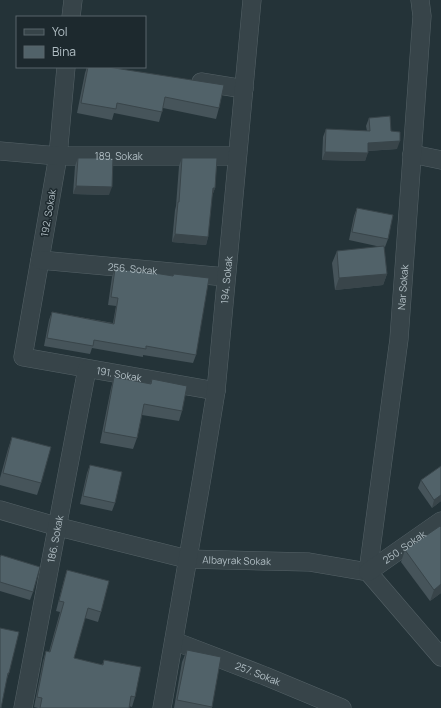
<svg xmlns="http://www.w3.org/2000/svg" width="441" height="708" font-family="Manrope,sans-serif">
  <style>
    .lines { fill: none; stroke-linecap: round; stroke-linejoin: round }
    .minor-casing { stroke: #556267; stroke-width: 19 }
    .minor { stroke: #374449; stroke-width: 18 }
    .wall { fill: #46545a }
    .shaded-wall { fill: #39454a }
    .building { fill: #516269; stroke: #39454a }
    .labels { text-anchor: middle; stroke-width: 3; stroke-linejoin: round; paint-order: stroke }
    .street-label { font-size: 10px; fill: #b2bfc5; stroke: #1d292e }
  </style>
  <rect width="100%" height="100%" fill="#243338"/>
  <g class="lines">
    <defs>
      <g id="minor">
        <path d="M71 17 73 0"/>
        <path id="s1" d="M66 67 58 156 23 357 216 391"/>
        <path d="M201 82 244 89"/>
        <path id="s2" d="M0 151 58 156H237"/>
        <path d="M412 154 441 160"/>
        <path id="s3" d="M40 260 226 277"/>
        <path id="s4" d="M0 510 59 527 187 559 309 562 368 572 441 657"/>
        <path id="s5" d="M368 572 399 339 422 16 420 0"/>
        <path id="s6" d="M368 572 441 521"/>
        <path id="s7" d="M174 641 265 676 342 708"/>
        <path id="s8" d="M23 708 87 369"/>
        <path id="s9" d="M162 708 202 477 216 391 252 0"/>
      </g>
    </defs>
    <use href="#minor" class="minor-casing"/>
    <use href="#minor" class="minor"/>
  </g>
  <g class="wall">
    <path d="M87 67H108L219 108 216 119 163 108 159 122 114 113 112 120 77 113 85 73Z"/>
    <path d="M369 118 391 131 397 149 368 151 365 161 322 160 323 137 326 129 367 131 366 126Z"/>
    <path d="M78 158 109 195 73 194 75 166Z"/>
    <path d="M182 158 215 188 212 196 208 237 206 245 172 242 175 210 176 206 179 166Z"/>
    <path d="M357 208 388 239 385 247H384L387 274 383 285 335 290 332 263 337 251 381 247 349 240 354 216Z"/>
    <path d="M115 269 173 276 174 274 196 355 193 363 143 355V357L92 348 90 354 44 346 49 320 52 312 113 323 116 306 108 305 112 277Z"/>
    <path d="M114 377 150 384 152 379 182 411 179 421 142 415 137 438 133 449 100 443 111 388Z"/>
    <path d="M12 437 41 483 37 495 0 485V478L8 449Z"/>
    <path d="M90 465 115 503 112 511 80 504 87 473Z"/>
    <path d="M421 480 441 501 432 508 418 488Z"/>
    <path d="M441 527V593L430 601 401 562 405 550Z"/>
    <path d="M0 557 33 592 30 600 0 591Z"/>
    <path d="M67 570 101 612 98 622 85 618 74 658 102 665 104 660 135 697 132 707 129 706V708H38L34 707 43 661 46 651 49 652 60 612 56 611 64 580Z"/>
    <path d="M0 628 9 673 5 684Z"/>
    <path d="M187 650 212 707V708H174L182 662Z"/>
  </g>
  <g class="shaded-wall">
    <path d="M400 141 397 149 365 151 368 143Z"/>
    <path d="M325 152 368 153 365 161 322 160Z"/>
    <path d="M76 186 112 187 109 195 73 194Z"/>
    <path d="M213 188H215L212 196H210Z"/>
    <path d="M175 234 208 237 206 245 172 242Z"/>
    <path d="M387 274 383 285 335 290 339 278Z"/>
    <path d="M441 495V501L432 508 434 500Z"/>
    <path d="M441 584V593L430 601 434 590Z"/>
  </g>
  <g class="building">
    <path d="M88 67H108L224 85 219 108 165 97 162 112 117 103 116 109 81 103Z"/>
    <path d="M390 116 391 131 400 132V141L368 143V153L325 152 326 129 370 131 369 118Z"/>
    <path d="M78 158H113L112 187 76 186Z"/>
    <path d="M182 158H217L215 188H213L208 237 175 234 178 202H179Z"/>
    <path d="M357 208 393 215 388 239 352 232Z"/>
    <path d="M384 246 387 274 339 278 337 251Z"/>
    <path d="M115 269 148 272 173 276 174 274 209 278 196 355 146 346V349L94 340 93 346 47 338 52 312 114 324 118 298 111 297Z"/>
    <path d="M114 377 151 384 152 379 187 386 182 411 144 404 137 438 104 432Z"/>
    <path d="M12 437 51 447 41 483 3 473Z"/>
    <path d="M90 465 122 472 115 503 83 496Z"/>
    <path d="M441 466V495L434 500 421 480Z"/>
    <path d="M440 526 441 527V584L434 590 405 550Z"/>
    <path d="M1 555 40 567 33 592 0 582V557Z"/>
    <path d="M67 570 109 581 101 612 88 608 74 658 103 665 104 660 141 667 135 697 131 696 129 708H40L42 698 37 697 46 651 50 652 64 602 59 601Z"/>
    <path d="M0 628 19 632 9 673H8L1 708H0Z"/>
    <path d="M187 650 221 657 212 707 177 700Z"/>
  </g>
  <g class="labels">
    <g class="street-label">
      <text dy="4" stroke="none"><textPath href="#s2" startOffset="119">189. Sokak</textPath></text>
      <text transform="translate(48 213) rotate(-80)" y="4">192. Sokak</text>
      <text dy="4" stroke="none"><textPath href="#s3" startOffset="93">256. Sokak</textPath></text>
      <text dy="4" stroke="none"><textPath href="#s9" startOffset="433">194. Sokak</textPath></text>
      <text dy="4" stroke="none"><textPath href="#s5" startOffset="287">Nar Sokak</textPath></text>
      <text dy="4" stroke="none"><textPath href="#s1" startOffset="391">191. Sokak</textPath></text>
      <text dy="4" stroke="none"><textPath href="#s8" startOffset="172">186. Sokak</textPath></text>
      <text dy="4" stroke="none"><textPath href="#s6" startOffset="44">250. Sokak</textPath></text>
      <text dy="4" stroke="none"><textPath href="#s4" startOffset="243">Albayrak Sokak</textPath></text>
      <text dy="4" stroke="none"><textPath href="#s7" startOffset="90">257. Sokak</textPath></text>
    </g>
  </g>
  <rect x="16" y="16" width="130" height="52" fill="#1d292e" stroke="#59656a"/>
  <rect x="24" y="29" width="20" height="6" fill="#374449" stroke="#59656a"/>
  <text x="52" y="36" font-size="12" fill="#b2bfc5">Yol</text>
  <rect x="24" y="46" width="20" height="12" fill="#516269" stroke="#59656a"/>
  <text x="52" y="56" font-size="12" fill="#b2bfc5">Bina</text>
</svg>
